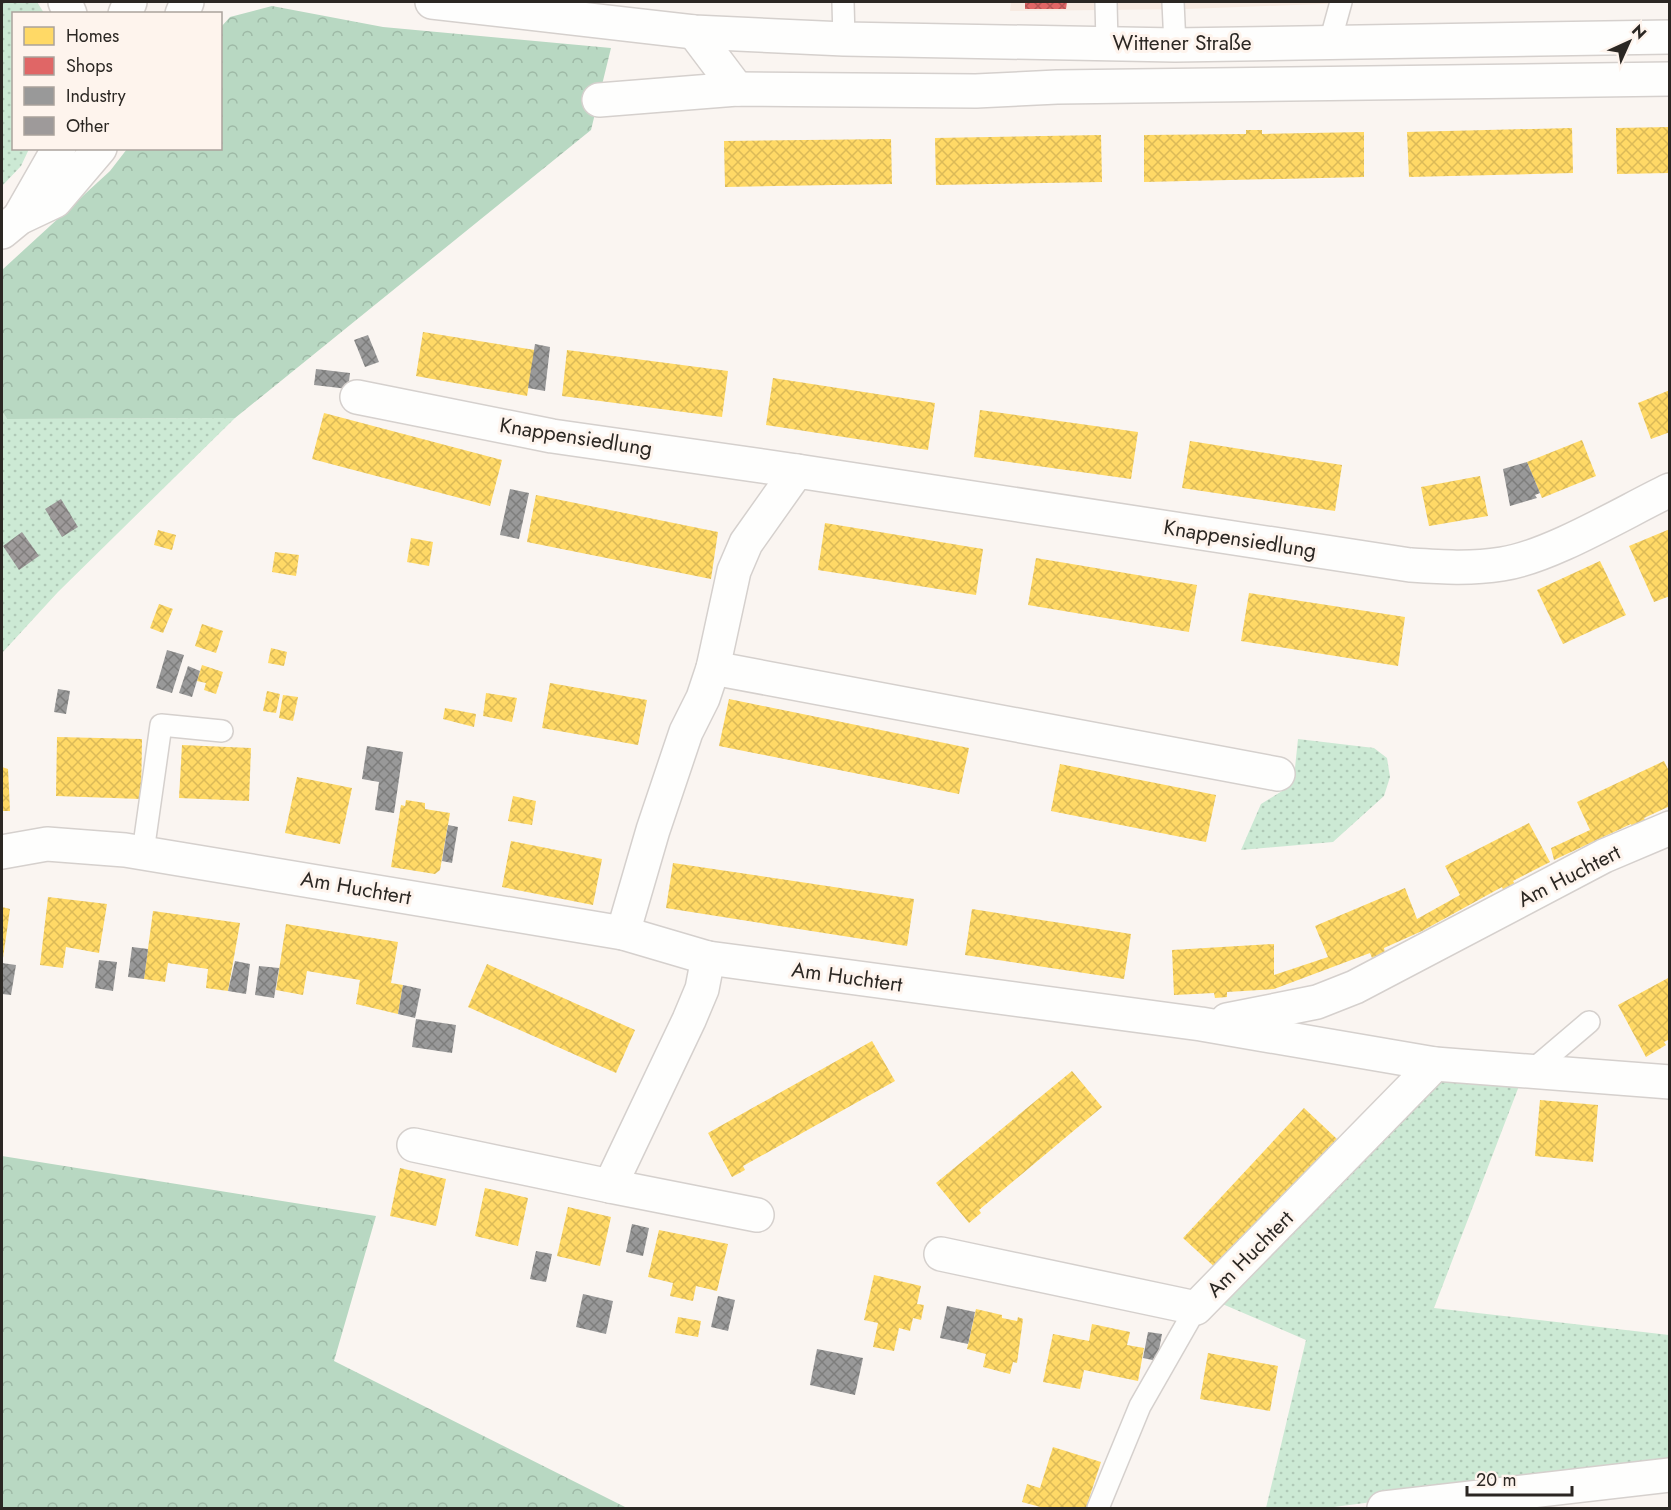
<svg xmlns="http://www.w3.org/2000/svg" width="1671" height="1510" font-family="Jost,sans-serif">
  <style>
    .built { fill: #f7eae1 }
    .green { fill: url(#green-dots) }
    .forest { fill: url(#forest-crowns) }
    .homes { fill: url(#homes-cross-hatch) }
    .shops { fill: url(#shops-cross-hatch) }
    .industry { fill: url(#industry-cross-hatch) }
    .building { fill: url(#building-cross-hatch) }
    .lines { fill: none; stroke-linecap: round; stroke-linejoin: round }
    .lane-casing { stroke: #d5d0cd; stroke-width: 24 }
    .street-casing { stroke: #d5d0cd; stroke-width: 36 }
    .secondary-casing { stroke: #d5d0cd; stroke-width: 36 }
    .lane { stroke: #fefefd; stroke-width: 21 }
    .street { stroke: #fefefd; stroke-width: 33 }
    .secondary { stroke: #fefefd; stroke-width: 33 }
    .labels { text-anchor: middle; stroke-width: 6; stroke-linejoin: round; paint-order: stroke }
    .street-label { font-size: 21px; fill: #2b2723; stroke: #fef4ed }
  </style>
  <defs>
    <pattern id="green-dots" width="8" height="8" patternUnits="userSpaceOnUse" patternTransform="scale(1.5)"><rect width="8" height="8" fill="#cce9d4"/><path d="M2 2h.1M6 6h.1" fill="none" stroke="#afc8b6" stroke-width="1.8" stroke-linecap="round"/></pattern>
    <pattern id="forest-crowns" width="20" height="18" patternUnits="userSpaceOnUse" patternTransform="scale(1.5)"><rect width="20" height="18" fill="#b8d8c2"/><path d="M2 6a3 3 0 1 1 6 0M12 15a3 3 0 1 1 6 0" fill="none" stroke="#9eb9a6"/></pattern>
    <pattern id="homes-cross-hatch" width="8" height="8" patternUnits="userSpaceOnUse" patternTransform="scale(1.5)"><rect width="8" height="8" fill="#ffd966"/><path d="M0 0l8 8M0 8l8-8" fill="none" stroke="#dbba58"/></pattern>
    <pattern id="shops-cross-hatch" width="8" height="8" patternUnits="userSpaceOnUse" patternTransform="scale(1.5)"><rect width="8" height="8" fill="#e06666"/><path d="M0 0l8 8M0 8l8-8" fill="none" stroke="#b65454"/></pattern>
    <pattern id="industry-cross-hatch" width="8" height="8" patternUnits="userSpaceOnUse" patternTransform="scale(1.5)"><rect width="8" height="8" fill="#999"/><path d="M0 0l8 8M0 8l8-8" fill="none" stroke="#7d7d7c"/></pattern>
    <pattern id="building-cross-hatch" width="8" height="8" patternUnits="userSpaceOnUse" patternTransform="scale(1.5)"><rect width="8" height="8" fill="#9e9a9a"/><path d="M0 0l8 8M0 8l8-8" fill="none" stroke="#817e7d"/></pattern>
  </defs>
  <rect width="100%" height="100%" fill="#faf5f1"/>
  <path class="built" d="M1011 2H1373L1187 9 1010 11Z"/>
  <g class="green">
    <path d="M2 2H37L44 13 14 14V148L29 149 21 166 2 186Z"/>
    <path d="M2 411 7 419 235 418 58 592 2 653Z"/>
    <path d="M1298 739 1374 748 1387 758 1390 777 1384 796 1333 842 1241 850 1261 804 1287 788 1295 768Z"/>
    <path d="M1438 1081 1519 1086 1434 1308 1669 1335V1464L1326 1508H1266L1306 1340 1220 1303Z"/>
  </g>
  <g class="forest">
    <path d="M272 6 383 27 611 48 591 130 235 418 7 419 2 411V270L110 171 127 149 220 148 221 27 230 17Z"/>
    <path d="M2 1156 376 1216 334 1361 627 1508H2Z"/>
  </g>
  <g class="homes">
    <path d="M1670 127V173L1617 174 1616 128Z"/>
    <path d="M1572 128 1573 173 1409 177 1407 132Z"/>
    <path d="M1246 130H1262V134L1364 132V177L1144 182V135L1246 134Z"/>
    <path d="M1101 135 1102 182 936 185 935 138Z"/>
    <path d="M891 139 892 184 725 187 724 141Z"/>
    <path d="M423 332 535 350 527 396 416 376Z"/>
    <path d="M567 350 728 371 722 417 562 396Z"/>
    <path d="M773 378 935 403 928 450 766 425Z"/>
    <path d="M1670 390V432L1651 439 1638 403Z"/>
    <path d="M980 410 1138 432 1131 479 974 457Z"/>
    <path d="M324 413 502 460 490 506 312 459Z"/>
    <path d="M1582 440 1596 476 1542 498 1527 462Z"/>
    <path d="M1190 441 1342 465 1335 511 1182 488Z"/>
    <path d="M1480 476 1488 516 1429 526 1421 487Z"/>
    <path d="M536 495 718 532 711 579 527 542Z"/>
    <path d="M825 523 983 549 976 595 818 570Z"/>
    <path d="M1670 529V596L1654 602 1629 546Z"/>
    <path d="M158 530 176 535 172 550 154 545Z"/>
    <path d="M411 538 433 542 429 566 407 562Z"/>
    <path d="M275 552 299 555 296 576 272 572Z"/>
    <path d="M1036 558 1197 585 1189 632 1028 605Z"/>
    <path d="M1600 561 1626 615 1563 644 1537 590Z"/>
    <path d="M1249 593 1405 617 1398 666 1241 641Z"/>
    <path d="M159 604 173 609 163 633 150 628Z"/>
    <path d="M202 624 223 631 216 653 195 646Z"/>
    <path d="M271 648 287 652 284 666 268 663Z"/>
    <path d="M202 665 223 672 216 694 204 690 206 683 197 681Z"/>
    <path d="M550 683 647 700 638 745 542 728Z"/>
    <path d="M267 691 280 694 276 713 263 711Z"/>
    <path d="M486 693 517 698 512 722 483 716Z"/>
    <path d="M283 695 298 697 293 721 279 718Z"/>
    <path d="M729 699 969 748 959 794 719 746Z"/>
    <path d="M445 708 476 714 474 727 443 719Z"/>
    <path d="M57 737 142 739 141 799 56 796Z"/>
    <path d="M182 745 251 748 249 801 179 798Z"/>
    <path d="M1664 761 1670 773V806L1644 818 1647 823 1633 829 1631 824 1554 860 1551 848 1590 830 1577 802Z"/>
    <path d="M1060 764 1216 795 1206 842 1051 811Z"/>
    <path d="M2 767 8 769 10 811H2Z"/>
    <path d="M297 777 352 788 340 844 285 833Z"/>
    <path d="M513 796 536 801 532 825 508 821Z"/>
    <path d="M406 800 425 803V809L450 813 440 870 435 874 391 867 401 805 405 806Z"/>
    <path d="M1529 823 1550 862 1513 881 1516 886 1504 892 1502 887 1422 931 1384 948 1385 953 1372 958 1370 953 1274 989 1227 992V997L1215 998 1214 993 1174 995 1172 950 1274 944V975L1328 957 1315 926 1405 888 1417 919 1460 895 1445 866Z"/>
    <path d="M511 841 602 859 593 905 502 887Z"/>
    <path d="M673 863 914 899 907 946 666 908Z"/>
    <path d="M48 897 107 904 99 953 66 947 63 968 40 965Z"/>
    <path d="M2 907 10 909 3 958H2Z"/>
    <path d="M972 909 1131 934 1124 979 965 955Z"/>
    <path d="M153 911 240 923 228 991 206 988 208 969 168 963 165 982 144 979Z"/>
    <path d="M286 924 398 942 391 983 403 985 398 1014 356 1004 360 980 307 971 303 995 276 990Z"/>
    <path d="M487 964 635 1030 616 1073 468 1007Z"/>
    <path d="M1670 977V1039L1664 1042 1666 1045 1646 1057 1618 1005Z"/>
    <path d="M872 1041 895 1081 743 1166 745 1170 732 1177 708 1133Z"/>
    <path d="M1072 1071 1102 1107 979 1210 981 1213 969 1223 936 1183Z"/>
    <path d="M1540 1100 1598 1105 1593 1162 1535 1156Z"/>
    <path d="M1304 1108 1337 1139 1228 1256 1219 1271 1183 1238Z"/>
    <path d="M400 1168 446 1179 436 1226 390 1216Z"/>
    <path d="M485 1188 528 1198 518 1246 475 1236Z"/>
    <path d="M568 1207 611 1217 600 1266 557 1256Z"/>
    <path d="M659 1230 728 1244 717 1291 696 1286 693 1301 670 1296 673 1283 648 1277Z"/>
    <path d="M874 1275 921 1286 917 1304 924 1305 921 1320 913 1318 910 1331 899 1328 894 1351 873 1347 878 1323 864 1320Z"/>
    <path d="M976 1309 1002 1315V1318L1017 1321 1018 1317 1023 1319 1017 1363 1013 1362 1010 1374 983 1367 986 1354 967 1349Z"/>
    <path d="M678 1317 701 1321 698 1337 675 1333Z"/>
    <path d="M1092 1324 1130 1332 1127 1345 1144 1348 1138 1381 1084 1370 1080 1389 1043 1382 1053 1334 1089 1341Z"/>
    <path d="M1208 1353 1278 1366 1270 1411 1200 1399Z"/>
    <path d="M1053 1447 1101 1462 1086 1508H1044L1022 1502 1027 1484 1040 1488Z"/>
  </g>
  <path class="shops" d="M1025 2H1067L1066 9H1025Z"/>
  <g class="industry">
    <path d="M368 335 379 362 365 367 354 340Z"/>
    <path d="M535 344 550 347 545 391 528 388Z"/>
    <path d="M316 369 350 373 348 389 314 385Z"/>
    <path d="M1527 462 1540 493 1535 495 1537 498 1510 506 1503 469Z"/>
    <path d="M510 489 529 493 519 539 500 535Z"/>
    <path d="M167 650 184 655 172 693 156 688Z"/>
    <path d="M188 666 200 671 192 697 179 693Z"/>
    <path d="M58 689 70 691 66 714 54 712Z"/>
    <path d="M367 746 403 752 394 813 375 810 379 782 362 779Z"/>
    <path d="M448 825 458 827 452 863 442 861Z"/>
    <path d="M132 947 148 949 144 979 128 977Z"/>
    <path d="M99 960 117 962 113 991 95 988Z"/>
    <path d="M235 961 250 964 246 994 228 991Z"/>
    <path d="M2 963 16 965 11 995 2 994Z"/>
    <path d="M259 966 279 968 274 998 255 995Z"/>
    <path d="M403 985 421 989 415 1018 398 1014Z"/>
    <path d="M416 1019 456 1025 452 1053 412 1047Z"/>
    <path d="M632 1224 649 1228 643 1256 626 1252Z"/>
    <path d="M536 1251 552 1254 546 1282 530 1279Z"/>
    <path d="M583 1294 613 1301 606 1334 576 1327Z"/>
    <path d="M718 1296 735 1300 728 1331 711 1327Z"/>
    <path d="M947 1306 975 1312 968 1344 940 1338Z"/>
    <path d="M1148 1332 1162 1334 1157 1361 1143 1358Z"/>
    <path d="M817 1349 863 1358 855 1395 810 1385Z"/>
  </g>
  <g class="building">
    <path d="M61 499 78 527 62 537 45 509Z"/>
    <path d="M22 532 39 556 19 570 3 546Z"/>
  </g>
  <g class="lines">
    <defs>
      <g id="lane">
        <path d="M843 2 844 39"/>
        <path d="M1106 2 1107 43"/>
        <path d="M1173 2 1175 45"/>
        <path d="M1330 42 1341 2"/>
        <path d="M143 852 161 725 222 731"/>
        <path d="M1529 1073 1589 1022"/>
        <path d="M1098 1508 1140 1406 1196 1308"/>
      </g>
      <g id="street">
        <path d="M694 32 737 89"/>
        <path d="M599 100 737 89 976 91 1057 87 1670 79"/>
        <path d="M357 397 552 436 797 471"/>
        <path d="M713 668 1278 774"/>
        <path d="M2 852 47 844 125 850 623 933 708 958 1201 1024 1435 1064 1670 1082"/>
        <path d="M623 933 653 830 686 732 703 698 713 668 734 571 746 543 797 471 1410 565C1441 567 1471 569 1502 564 1550 557 1624 512 1670 490"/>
        <path d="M708 958 702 989 689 1020 610 1186 757 1215"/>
        <path d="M1227 1020 1317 1002 1355 987 1604 856 1670 828"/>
        <path d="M414 1145 610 1186"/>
        <path d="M941 1254 1196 1308 1435 1064"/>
        <path d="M1384 1508 1670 1475"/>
      </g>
      <g id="secondary">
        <path d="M65 2 70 14"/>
        <path d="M432 2 694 32 844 39 1175 45 1670 37"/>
        <path d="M125 14 130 2"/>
        <path d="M182 14 187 2"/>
        <path d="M19 218 59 148"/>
        <path d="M2 232 19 218 55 201 100 148"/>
      </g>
    </defs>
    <use href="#lane" class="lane-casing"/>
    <use href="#street" class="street-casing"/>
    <use href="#secondary" class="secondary-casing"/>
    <use href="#lane" class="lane"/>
    <use href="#street" class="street"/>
    <use href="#secondary" class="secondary"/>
  </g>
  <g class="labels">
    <g class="street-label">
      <text x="1182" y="50">Wittener Straße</text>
      <text transform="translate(576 437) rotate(9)" y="7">Knappensiedlung</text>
      <text transform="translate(1240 539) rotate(9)" y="7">Knappensiedlung</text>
      <text transform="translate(1569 876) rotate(-27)" y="7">Am Huchtert</text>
      <text transform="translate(356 888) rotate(10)" y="7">Am Huchtert</text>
      <text transform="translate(847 977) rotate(8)" y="7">Am Huchtert</text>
      <text transform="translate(1250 1254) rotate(-45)" y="7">Am Huchtert</text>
    </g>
  </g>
  <rect width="1671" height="1510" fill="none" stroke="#2b2723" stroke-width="6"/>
  <rect x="12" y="12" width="210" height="138" fill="#fef4ed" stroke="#aaa29c" stroke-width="1.5"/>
  <rect x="24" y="27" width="30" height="18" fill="#ffd966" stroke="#aaa29c" stroke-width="1.5"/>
  <text x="66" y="42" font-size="18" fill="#2b2723">Homes</text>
  <rect x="24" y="57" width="30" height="18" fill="#e06666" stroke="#aaa29c" stroke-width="1.5"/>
  <text x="66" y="72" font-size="18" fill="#2b2723">Shops</text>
  <rect x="24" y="87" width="30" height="18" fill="#999999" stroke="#aaa29c" stroke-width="1.5"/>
  <text x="66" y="102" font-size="18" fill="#2b2723">Industry</text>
  <rect x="24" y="117" width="30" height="18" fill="#9e9a9a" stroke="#aaa29c" stroke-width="1.5"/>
  <text x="66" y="132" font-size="18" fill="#2b2723">Other</text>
  <g transform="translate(1629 42) rotate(45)" stroke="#fef4ed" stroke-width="4.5" paint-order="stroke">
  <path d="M0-4.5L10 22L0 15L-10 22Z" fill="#2b2723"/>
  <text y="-9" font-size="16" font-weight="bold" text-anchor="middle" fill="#2b2723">N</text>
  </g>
  <path d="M1467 1486v9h105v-9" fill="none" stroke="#2b2723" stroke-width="3"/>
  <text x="1476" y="1486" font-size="18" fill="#2b2723" stroke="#fef4ed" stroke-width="4.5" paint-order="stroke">20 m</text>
</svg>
